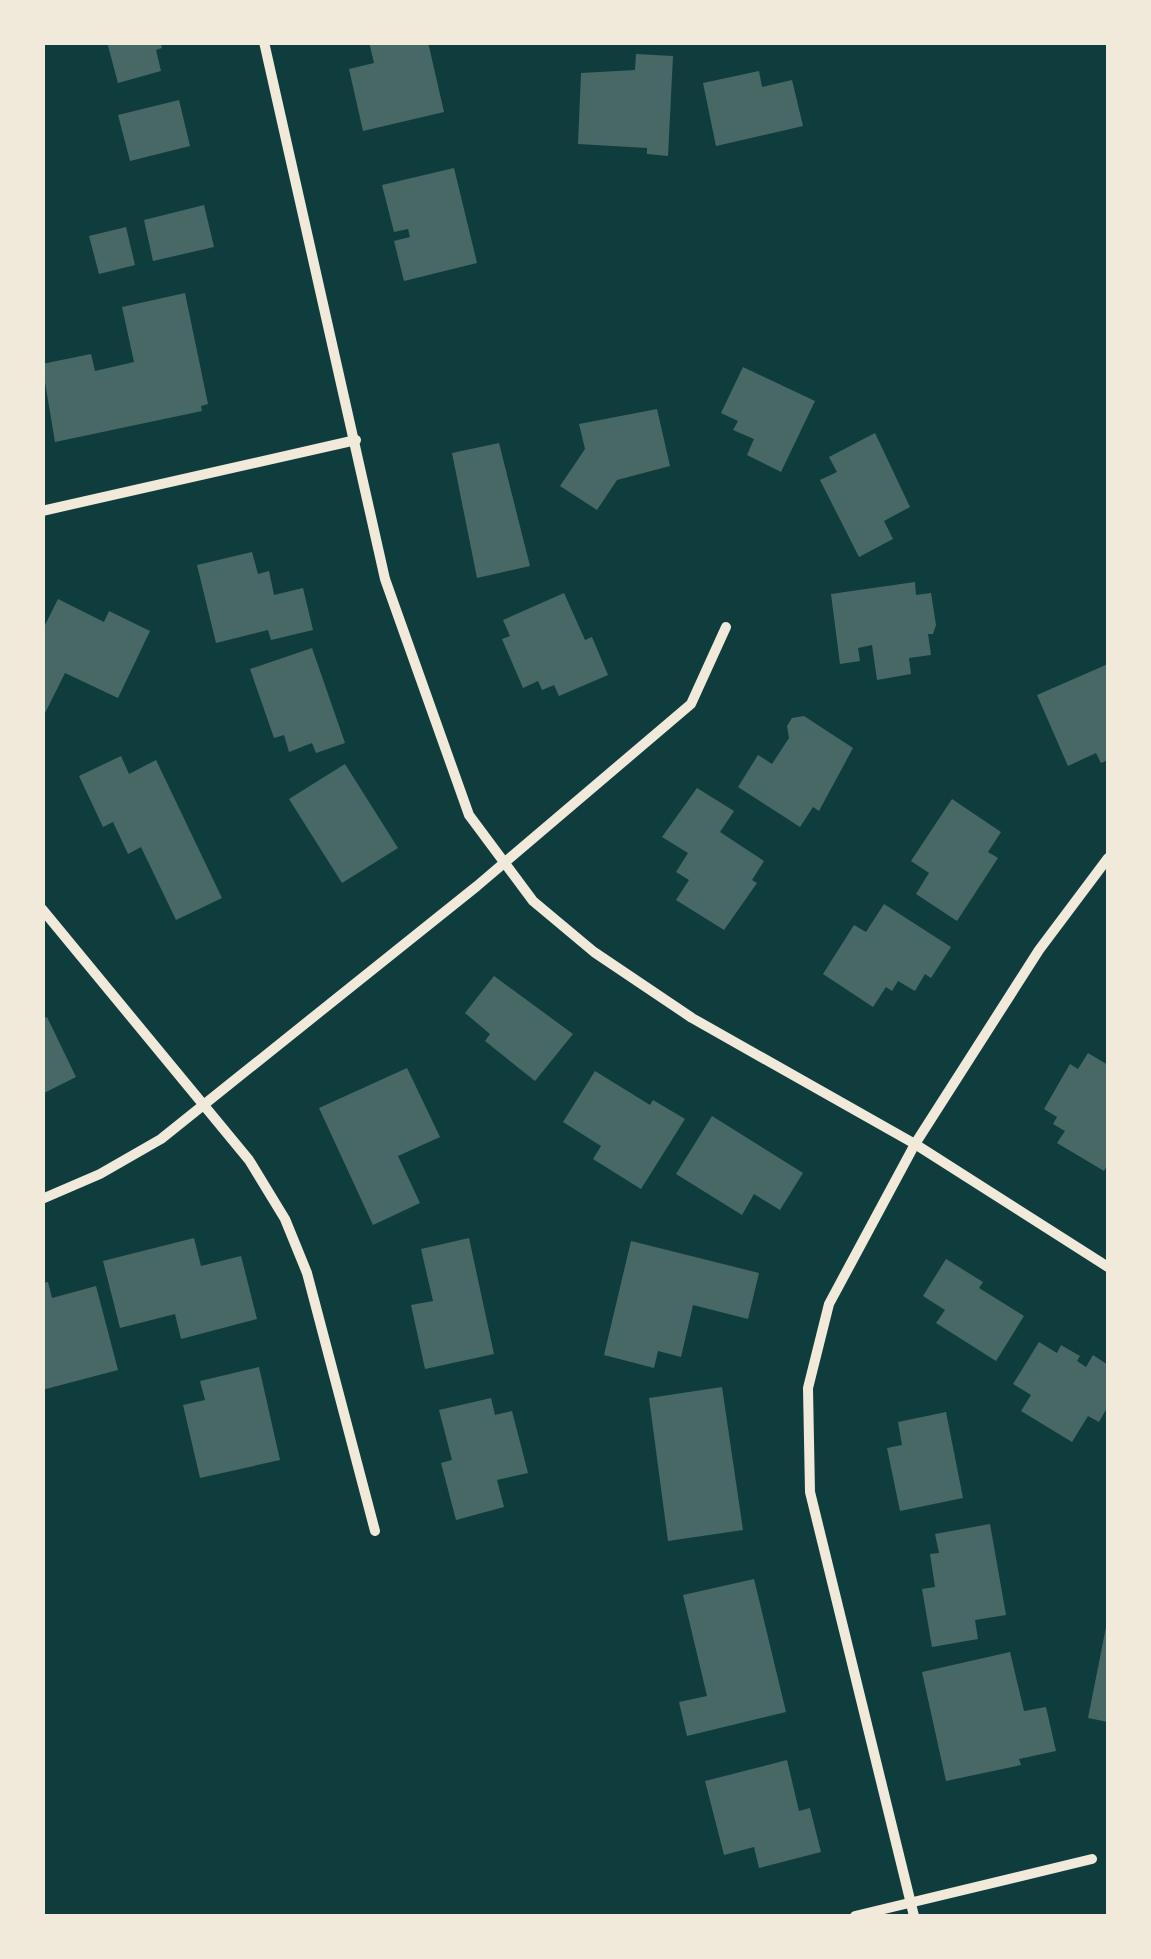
<svg xmlns="http://www.w3.org/2000/svg" width="1151" height="1959" font-family="'Zilla Slab',serif">
  <style>
    .building { fill: #486865 }
    .lines { fill: none; stroke-linecap: round; stroke-linejoin: round }
    .minor { stroke: #f1e9da; stroke-width: 10 }
  </style>
  <rect width="100%" height="100%" fill="#0f3d3e"/>
  <g class="building">
    <path d="M107 42H160L162 48 156 50 161 71 118 83Z"/>
    <path d="M369 42H428L444 112 363 131 349 69 374 63Z"/>
    <path d="M636 54 673 56 668 156 647 154V148L578 144 581 73 635 70Z"/>
    <path d="M759 71 762 87 792 80 803 126 716 146 703 83Z"/>
    <path d="M179 100 190 146 130 161 118 115Z"/>
    <path d="M454 168 477 263 404 281 394 241 410 237 408 229 394 232 382 185Z"/>
    <path d="M204 205 214 247 153 261 144 220Z"/>
    <path d="M126 227 135 265 99 274 89 236Z"/>
    <path d="M185 293 208 404 201 406 202 411 55 442 42 364 91 354 95 371 134 362 122 307Z"/>
    <path d="M743 367 815 401 781 472 747 455 754 439 733 430 738 421 721 413Z"/>
    <path d="M657 409 670 466 617 480 597 510 560 486 585 449 579 424Z"/>
    <path d="M875 433 910 507 884 521 893 539 859 557 820 480 837 472 829 457Z"/>
    <path d="M499 443 530 566 477 578 452 453Z"/>
    <path d="M252 552 258 574 269 571 274 595 303 588 313 630 271 640 268 630 216 643 197 565Z"/>
    <path d="M915 582 916 595 931 593 936 625 933 634H928L931 655 909 658 911 674 877 680 872 645 858 648 860 661 840 664 831 594Z"/>
    <path d="M564 593 585 640 592 637 608 675 559 696 554 685 542 690 538 681 523 688 502 639 510 636 503 620Z"/>
    <path d="M58 599 104 622 109 611 150 631 118 698 65 673 42 719V631Z"/>
    <path d="M312 648 345 743 316 753 312 743 289 752 284 735 274 738 250 669Z"/>
    <path d="M1108 664V760L1101 763 1096 753 1068 766 1037 695Z"/>
    <path d="M804 716 853 748 819 811 813 807 800 827 738 787 758 755 772 764 789 738 787 726 792 718Z"/>
    <path d="M121 756 129 774 156 760 222 898 176 920 141 847 128 854 113 822 103 827 79 776Z"/>
    <path d="M345 764 398 848 342 883 289 799Z"/>
    <path d="M697 788 734 811 720 832 764 861 752 880 757 883 724 930 676 900 689 880 676 872 688 853 662 837Z"/>
    <path d="M952 799 1001 832 988 852 998 858 957 921 916 894 929 873 911 861Z"/>
    <path d="M884 904 951 947 931 978 925 974 915 991 898 981 892 991 886 987 873 1007 823 974 854 925 866 932Z"/>
    <path d="M494 976 573 1034 535 1081 485 1041 490 1034 465 1013Z"/>
    <path d="M47 1017 76 1077 42 1094V1019Z"/>
    <path d="M1088 1053 1108 1065V1164L1104 1171 1057 1143 1065 1131 1053 1124 1057 1117 1044 1109 1070 1064 1078 1069Z"/>
    <path d="M407 1068 440 1137 398 1156 420 1203 373 1225 319 1108Z"/>
    <path d="M595 1071 650 1105 653 1100 685 1119 641 1189 593 1159 601 1146 563 1122Z"/>
    <path d="M712 1116 803 1173 780 1210 754 1194 742 1215 676 1174Z"/>
    <path d="M194 1238 201 1266 241 1256 257 1319 181 1339 175 1314 120 1328 103 1261Z"/>
    <path d="M469 1238 494 1354 425 1369 411 1305 433 1301 421 1249Z"/>
    <path d="M631 1241 759 1273 748 1319 693 1305 681 1357 658 1351 654 1368 604 1355Z"/>
    <path d="M946 1259 983 1282 979 1288 1024 1316 996 1361 936 1323 945 1310 923 1296Z"/>
    <path d="M48 1282 52 1298 96 1286 118 1370 42 1390V1283Z"/>
    <path d="M1039 1342 1057 1353 1061 1345 1080 1356 1077 1361 1086 1367 1093 1355 1108 1365V1406L1099 1422 1088 1416 1072 1442 1021 1411 1031 1395 1013 1384Z"/>
    <path d="M259 1367 280 1460 200 1478 183 1405 205 1400 200 1381Z"/>
    <path d="M722 1387 743 1530 668 1541 649 1398Z"/>
    <path d="M491 1398 495 1415 512 1411 528 1473 497 1480 504 1507 456 1520 441 1463 452 1460 439 1410Z"/>
    <path d="M946 1412 963 1498 900 1511 887 1448 902 1445 898 1422Z"/>
    <path d="M990 1524 1006 1615 975 1620 978 1639 932 1647 922 1589 935 1587 930 1554 939 1553 935 1534Z"/>
    <path d="M754 1579 786 1712 687 1736 679 1702 707 1696 683 1595Z"/>
    <path d="M1107 1622H1108V1722L1088 1718Z"/>
    <path d="M1010 1652 1024 1711 1046 1707 1056 1751 1019 1759 1021 1765 946 1781 922 1672Z"/>
    <path d="M787 1760 799 1811 810 1808 821 1852 759 1868 754 1847 724 1855 705 1781Z"/>
  </g>
  <g class="lines">
    <g class="minor">
      <path d="M264 42 385 579 469 815 533 901 594 952 692 1018 915 1144 1108 1267"/>
      <path d="M42 511 356 440"/>
      <path d="M42 909 249 1160 285 1219 307 1273 375 1531"/>
      <path d="M42 1199 100 1174 161 1139 477 886 691 704 726 627"/>
      <path d="M855 1916 1092 1859"/>
      <path d="M914 1916 810 1492 808 1388 829 1304 915 1144 1039 950 1108 858"/>
    </g>
  </g>
  <rect width="1151" height="1959" fill="none" stroke="#f1e9da" stroke-width="90"/>
</svg>
